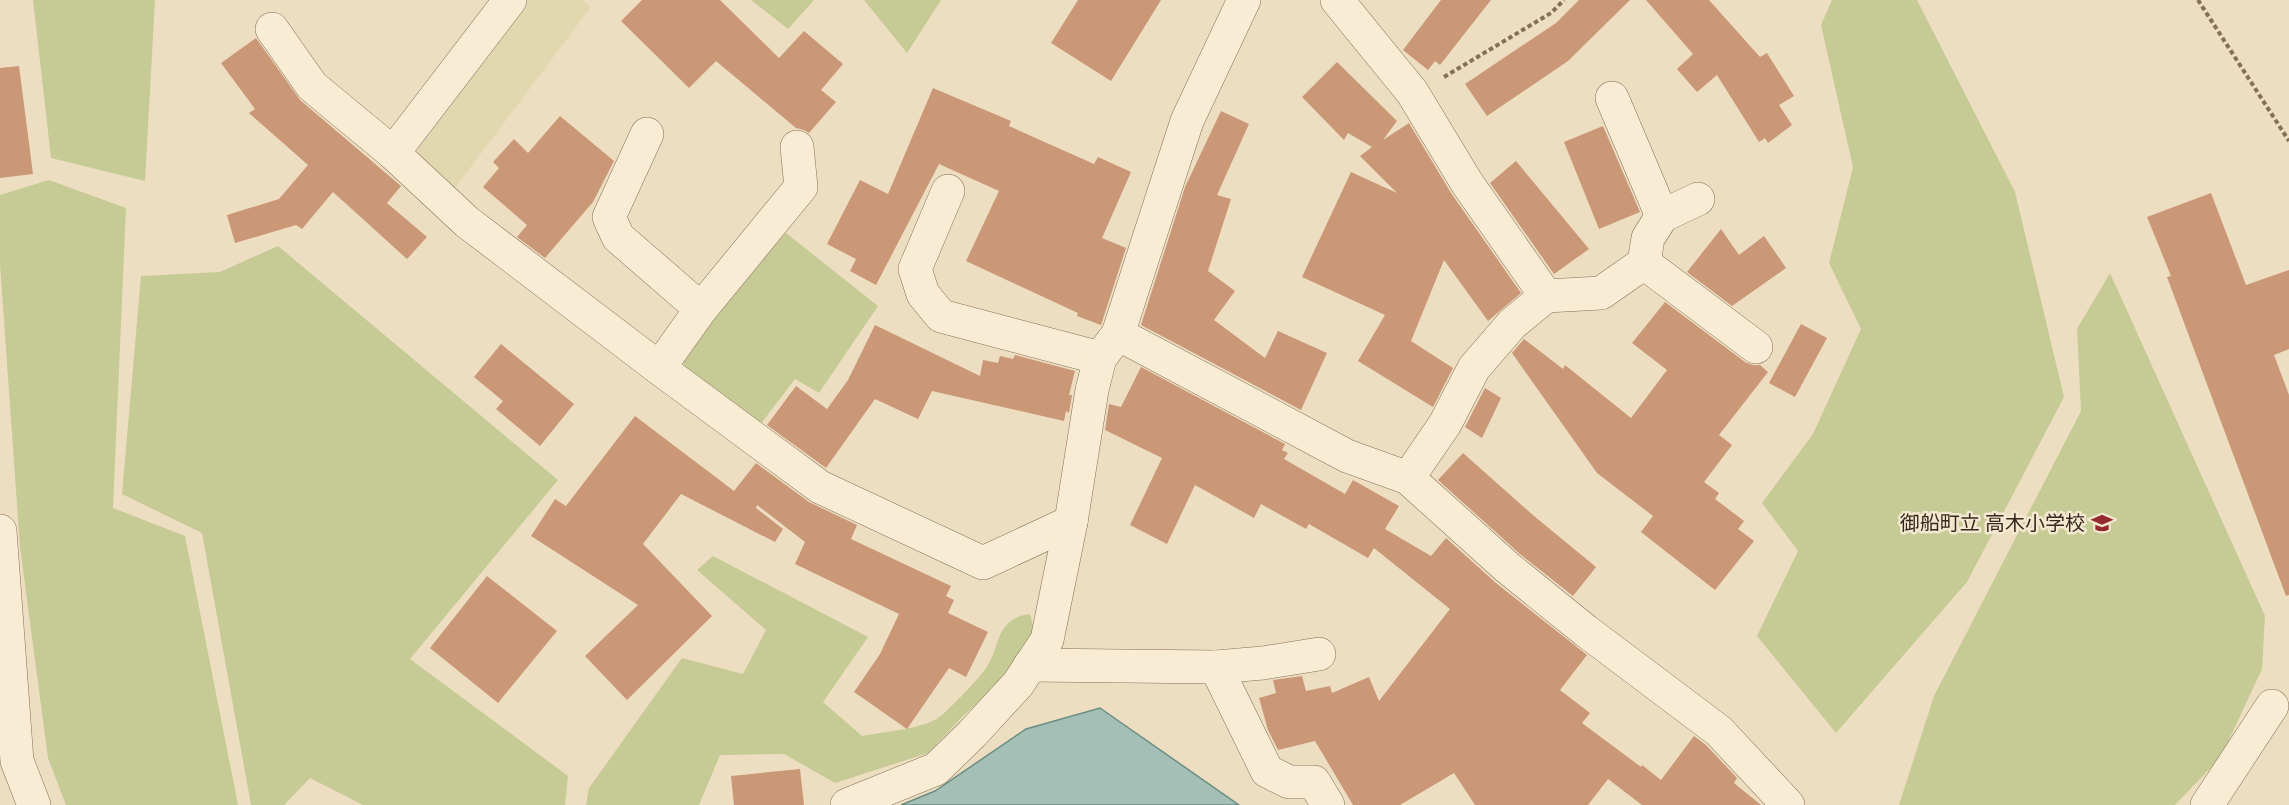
<svg xmlns="http://www.w3.org/2000/svg" width="2289" height="805" font-family="'Noto Serif','Noto Sans JP',serif">
  <style>
    .farmland { fill: #e2d8af }
    .green { fill: #c6ca95 }
    .water { fill: #a4bfb6; stroke: #6b8d83; stroke-width: 1.5 }
    .building { fill: #ca9777 }
    .lines { fill: none; stroke-linecap: round; stroke-linejoin: round }
    .minor-casing { stroke: #866f59; stroke-width: 34 }
    .path { stroke: #866f59; stroke-width: 4; stroke-dasharray: 4.5 3; stroke-linecap: butt }
    .minor { stroke: #f8ecd4; stroke-width: 33 }
    .labels { text-anchor: middle; stroke-width: 5; stroke-linejoin: round; paint-order: stroke }
    .poi-label { font-size: 20px; fill: #36281d; stroke: #f4e9d0; text-anchor: end }
  </style>
  <rect width="100%" height="100%" fill="#eddec1"/>
  <path class="farmland" d="M517 0H583L591 7 455 188 417 152 420 136Z"/>
  <g class="green">
    <path d="M33 0H155L145 181 51 158Z"/>
    <path d="M751 0H814L788 29Z"/>
    <path d="M864 0H941L907 53Z"/>
    <path d="M1832 0H1917L2015 192 2064 397 1967 582 1836 733 1757 636 1798 551 1762 503 1813 434 1861 329 1829 263 1853 167 1821 25Z"/>
    <path d="M49 180 126 208 113 508 185 536 238 805H66L48 758 20 547 0 264V195Z"/>
    <path d="M786 233 878 306 819 393 795 379 760 425 685 368 681 355 732 291Z"/>
    <path d="M278 246 558 480 410 659 568 776 565 805H363L310 778 284 805H251L202 533 122 494 141 276 220 272Z"/>
    <path d="M2110 273 2265 616 2262 669 2221 757 2175 805H1899L1934 696 2081 411 2077 329Z"/>
    <path d="M713 556 868 637 823 702 862 736C883 732 921 729 938 718 948 711 976 681 984 671 1002 648 993 619 1030 614L1033 626 1029 645 1003 680 963 716 928 753 835 783 784 754 720 755 699 805H586L589 788 682 658 743 674 766 630 697 570Z"/>
  </g>
  <path class="water" d="M1100 708 1239 805H901L935 791 1026 729Z"/>
  <g class="building">
    <path d="M642 0H720L779 58 804 31 843 64 821 90 836 102 809 133 804 130 796 128 716 61 689 88 621 21Z"/>
    <path d="M1078 0H1161L1111 81 1051 43Z"/>
    <path d="M1441 0H1491L1440 65 1435 61 1428 70 1403 50Z"/>
    <path d="M1579 0H1630L1568 61 1487 116 1465 84 1556 23Z"/>
    <path d="M1646 0H1709L1760 57 1767 53 1794 96 1779 105 1792 125 1768 143 1765 138 1759 142 1717 75 1697 92 1677 69 1693 54Z"/>
    <path d="M256 38 300 100 401 186 387 203 427 237 407 259 333 192 302 229 296 225 235 243 227 215 279 199 308 165 249 113 255 109 221 63Z"/>
    <path d="M1337 62 1397 121 1383 140 1409 123 1451 193 1521 293 1488 321 1444 260 1411 341 1453 368 1433 407 1358 361 1385 315 1302 277 1351 172 1397 193 1360 156 1372 147 1348 133 1344 140 1302 97Z"/>
    <path d="M19 66 33 174 0 178V68Z"/>
    <path d="M933 88 1011 121 1009 126 1094 164 1098 157 1131 172 1102 238 1126 248 1101 325 1077 316 1078 313 966 261 999 191 939 164 876 285 850 271 856 259 827 244 860 180 888 194Z"/>
    <path d="M1221 111 1249 124 1217 195 1231 199 1208 271 1235 291 1214 320 1265 358 1278 331 1327 353 1301 410 1141 325 1185 187Z"/>
    <path d="M560 116 614 161 593 202 545 258 517 237 527 225 483 187 499 168 493 162 514 139 528 153Z"/>
    <path d="M1603 126 1640 212 1599 229 1564 142Z"/>
    <path d="M1516 161 1589 249 1554 274 1490 183Z"/>
    <path d="M2211 193 2246 285 2289 270V349L2274 355 2289 395V595L2286 596 2167 277 2171 276 2147 217Z"/>
    <path d="M1721 229 1739 255 1764 236 1786 268 1732 306 1687 272Z"/>
    <path d="M1665 302 1745 362 1753 365H1760L1768 372 1719 435 1732 445 1704 482 1719 493 1715 499 1744 521 1738 529 1754 541 1715 590 1641 532 1653 516 1597 473 1512 353 1524 339 1563 369 1565 365 1631 418 1667 370 1632 343Z"/>
    <path d="M1801 324 1827 338 1795 397 1769 383Z"/>
    <path d="M875 325 980 376 983 360 998 363 1000 356 1013 359 1015 355 1075 371 1069 395H1072L1069 413 1066 411 1064 421 932 391 918 419 875 399 826 468 767 425 796 386 827 409 848 380Z"/>
    <path d="M501 344 574 404 540 446 496 409 503 401 474 377Z"/>
    <path d="M1141 367 1285 444 1282 450 1288 453 1284 459 1345 494 1353 480 1399 506 1385 529 1431 556 1446 538 1496 583 1587 655 1560 690 1590 713 1582 723 1641 767 1642 765 1661 780 1694 736 1706 745 1737 778 1734 783 1761 805H1642L1608 779 1588 805H1475L1454 773 1400 805H1353L1315 741 1278 750 1268 730 1259 698 1276 693 1273 680 1302 676 1306 691 1330 686 1332 693 1369 677 1379 701 1450 609 1374 548 1368 558 1309 524 1306 529 1261 504 1254 518 1195 485 1167 544 1130 525 1162 458 1105 430 1109 404 1121 407Z"/>
    <path d="M1485 388 1501 398 1482 438 1465 427Z"/>
    <path d="M635 416 734 491 756 463 809 502 857 525 851 539 951 586 946 596 954 600 948 613 988 632 966 677 949 668 907 729 854 692 880 654 899 614 795 564 805 542 757 505 756 508 783 529 775 542 681 494 643 544 712 616 627 700 585 656 638 605 531 536 555 499 566 506Z"/>
    <path d="M1463 453 1534 516 1596 567 1573 596 1520 554 1438 480Z"/>
    <path d="M487 576 557 631 498 703 430 648Z"/>
    <path d="M800 769 804 805H734L731 776Z"/>
  </g>
  <g class="lines">
    <defs>
      <g id="minor">
        <path d="M1337 0 1412 92 1467 183 1546 296 1601 293 1644 263 1756 347"/>
        <path d="M272 29 312 86 393 153 467 222 659 368 820 487 983 563 1071 522"/>
        <path d="M1612 98 1662 216"/>
        <path d="M647 134 609 217 618 237 701 309"/>
        <path d="M393 153 510 0"/>
        <path d="M948 191 915 269 923 294 941 316 1100 358"/>
        <path d="M1644 263 1648 238 1662 216 1698 199"/>
        <path d="M1118 334 1347 456 1408 478 1508 568 1586 631 1719 731 1788 805"/>
        <path d="M659 368 701 309 801 187 797 147"/>
        <path d="M1408 478 1445 424 1474 368 1512 324 1546 296"/>
        <path d="M0 531 17 761 34 805"/>
        <path d="M1030 665 1216 667 1263 663 1319 654"/>
        <path d="M1216 667 1267 771 1289 782H1314L1328 805"/>
        <path d="M847 805 936 769 972 734 1018 684 1047 640 1071 522 1092 390 1100 358 1118 334 1187 121 1244 0"/>
        <path d="M2207 805 2272 706"/>
      </g>
    </defs>
    <use href="#minor" class="minor-casing"/>
    <g class="path">
      <path d="M2198 0 2289 141"/>
      <path d="M1444 77 1551 13 1564 0"/>
    </g>
    <use href="#minor" class="minor"/>
  </g>
  <defs>
    <symbol id="school-bare" viewBox="-9 -9 18 18"><path d="M0-5L7-2L0 1L-7-2ZM-4 1L0 2.5L4 1V4Q0 6-4 4Z" fill="#932a2f" stroke="#f4e9d0" stroke-width="2.5" paint-order="stroke"/></symbol>
  </defs>
  <g fill-rule="evenodd">
    <use href="#school-bare" x="2087" y="508" width="30" height="30"/>
  </g>
  <g class="labels">
    <g class="poi-label">
      <text x="2085" y="530">御船町立 高木小学校</text>
    </g>
  </g>
</svg>
